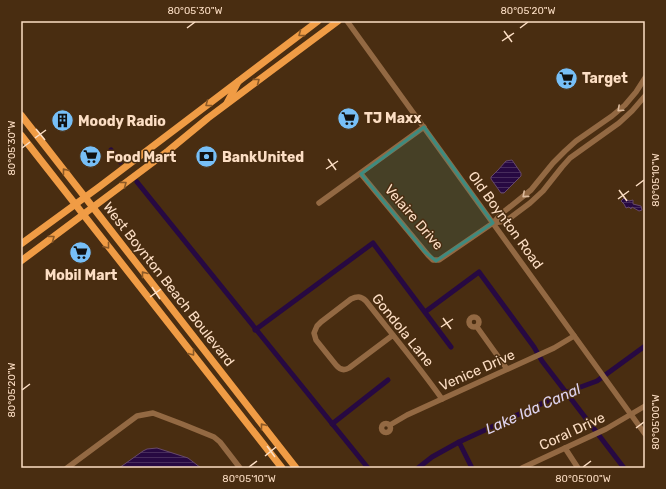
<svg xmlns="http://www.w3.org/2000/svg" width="666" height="489" font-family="Rubik,sans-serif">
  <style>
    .water { fill: url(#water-rules); stroke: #674969 }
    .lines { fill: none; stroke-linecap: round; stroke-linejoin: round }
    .canal { stroke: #270942; stroke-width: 5 }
    .minor { stroke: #936943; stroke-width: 5.5 }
    .major { stroke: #f09c45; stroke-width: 7 }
    .oneway { stroke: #8c5926 }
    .oneway2 { stroke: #dcbb9d }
    .marked { fill: #3e8b7f; fill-opacity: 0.2; stroke: #3e8b7f; stroke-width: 3; stroke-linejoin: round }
    .ticks { fill: none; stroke: #fcdec4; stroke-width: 1.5 }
    .labels { text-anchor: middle; stroke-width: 3; stroke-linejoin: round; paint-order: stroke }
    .poi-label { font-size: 14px; font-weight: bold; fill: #fcdec4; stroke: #492d11; text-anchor: start }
    .street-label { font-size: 14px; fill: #fcdec4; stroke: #492d11 }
    .water-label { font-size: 15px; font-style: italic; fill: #dfd4f0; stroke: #492d11 }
    .neatline { fill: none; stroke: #fcdec4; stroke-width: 1.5 }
    .ticks-label { font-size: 10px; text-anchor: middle; fill: #fcdec4 }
  </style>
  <defs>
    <pattern id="water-rules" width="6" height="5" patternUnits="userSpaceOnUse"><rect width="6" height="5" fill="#270942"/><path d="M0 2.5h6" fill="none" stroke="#472c5c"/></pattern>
  </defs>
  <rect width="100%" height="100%" fill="#492d11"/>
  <g class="water">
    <path d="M512 160 521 173V176L504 193H501L491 179V177L498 170 506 161Z"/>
    <path d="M624 198 629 201 633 200V204L641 206 642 210 639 211 632 207 631 209 629 207 626 208 624 204 621 201Z"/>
    <path d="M157 448 188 458 201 468H119L143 451 147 449Z"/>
  </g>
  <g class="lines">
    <g class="canal">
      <path d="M111 150 120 162"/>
      <path d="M137 182 368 468"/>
      <path d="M425 312 479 272 534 347 542 361 624 468"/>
      <path d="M255 330 373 243 451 347"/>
      <path d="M332 424 388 380"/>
      <path d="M459 442 472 468"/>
      <path d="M418 468 432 457 459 442 567 392 597 381 645 346"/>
    </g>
    <g class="minor">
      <path d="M347 21 645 434"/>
      <path d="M361 174 428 255 433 260H439L493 223 501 214 531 190 553 163 565 151 576 141 612 116 625 105 636 92 645 78"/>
      <path d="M319 203 424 127"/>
      <path d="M493 223 506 221 530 203 543 191 562 167 570 158 619 123 632 111 645 96"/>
      <circle cx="474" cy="322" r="5"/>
      <path d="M477 327 507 369"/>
      <path d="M393 335 349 368C344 371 340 370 336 365L316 340 314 333 317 326 321 322 351 299C357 296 361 296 366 301 391 333 418 365 442 399"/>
      <circle cx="386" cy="428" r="4.5"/>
      <path d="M390 425 407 415 554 348 574 336"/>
      <path d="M565 448 578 468"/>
      <path d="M67 468 137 416 153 413 182 424 214 437 220 442 240 468"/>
      <path d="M522 468 606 429 645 406"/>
    </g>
    <g class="major">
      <path d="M227 103 238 82"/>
      <path d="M21 115 296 468"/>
      <path d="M21 135 282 468"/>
      <path d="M21 244 99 187 318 21"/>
      <path d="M21 261 168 151 208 118 338 21"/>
    </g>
  </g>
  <defs><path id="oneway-chevron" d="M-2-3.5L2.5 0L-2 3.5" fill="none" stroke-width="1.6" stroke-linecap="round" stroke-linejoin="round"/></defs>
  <g class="oneway">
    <use href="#oneway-chevron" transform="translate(301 34) rotate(143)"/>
    <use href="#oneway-chevron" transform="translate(257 81) rotate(-37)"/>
    <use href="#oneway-chevron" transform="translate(208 104) rotate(143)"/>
    <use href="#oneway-chevron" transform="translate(65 171) rotate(-128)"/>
    <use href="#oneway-chevron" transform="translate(124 184) rotate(-37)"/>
    <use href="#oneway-chevron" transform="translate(52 238) rotate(-37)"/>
    <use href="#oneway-chevron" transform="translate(107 246) rotate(52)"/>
    <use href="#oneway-chevron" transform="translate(144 274) rotate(-128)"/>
    <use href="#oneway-chevron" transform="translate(192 353) rotate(52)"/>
    <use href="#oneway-chevron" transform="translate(263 426) rotate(-128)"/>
  </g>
  <g class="oneway2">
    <use href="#oneway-chevron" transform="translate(620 109) rotate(138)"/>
    <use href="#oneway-chevron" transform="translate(525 195) rotate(139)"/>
  </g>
  <path class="marked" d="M424 127 493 223 436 261 425 252 361 174Z"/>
  <path class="ticks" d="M187 28 195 22M520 28 528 22M504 31 512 42M502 41 514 33M36 129 45 140M35 138 46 130M22 148 30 142M328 159 336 170M326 169 338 161M636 186 644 180M619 190 627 201M618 199 629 191M152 287 160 299M150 297 161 289M443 318 451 329M441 327 453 319M22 390 30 384M636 428 644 422M267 446 275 457M265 456 276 447M249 467 257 461M583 467 591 461"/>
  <defs>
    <symbol id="supermarket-disc" viewBox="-11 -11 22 22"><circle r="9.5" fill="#77bff7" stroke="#492d11"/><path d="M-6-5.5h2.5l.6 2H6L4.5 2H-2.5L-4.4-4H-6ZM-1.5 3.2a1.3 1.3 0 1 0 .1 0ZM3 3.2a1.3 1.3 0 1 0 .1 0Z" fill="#111"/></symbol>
    <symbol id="building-disc" viewBox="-11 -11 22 22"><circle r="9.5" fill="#77bff7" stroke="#492d11"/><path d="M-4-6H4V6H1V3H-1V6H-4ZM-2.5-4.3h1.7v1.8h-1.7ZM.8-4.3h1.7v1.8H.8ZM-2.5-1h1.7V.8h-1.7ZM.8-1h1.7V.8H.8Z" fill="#111"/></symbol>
    <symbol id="bank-disc" viewBox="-11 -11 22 22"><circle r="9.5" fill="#77bff7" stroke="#492d11"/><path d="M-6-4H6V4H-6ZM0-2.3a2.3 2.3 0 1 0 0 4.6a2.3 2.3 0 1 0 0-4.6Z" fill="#111"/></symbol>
  </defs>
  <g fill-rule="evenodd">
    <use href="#supermarket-disc" x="554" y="66" width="25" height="25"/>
    <use href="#supermarket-disc" x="336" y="106" width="25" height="25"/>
    <use href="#building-disc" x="50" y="108" width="25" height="25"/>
    <use href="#supermarket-disc" x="78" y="144" width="25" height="25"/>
    <use href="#bank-disc" x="194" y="144" width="25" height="25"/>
    <use href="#supermarket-disc" x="68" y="240" width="25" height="25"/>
  </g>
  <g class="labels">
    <g class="poi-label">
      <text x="582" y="83">Target</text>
      <text x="364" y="123">TJ Maxx</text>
      <text x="78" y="126">Moody Radio</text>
      <text x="106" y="162">Food Mart</text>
      <text x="222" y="162">BankUnited</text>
      <text x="81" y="280" text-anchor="middle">Mobil Mart</text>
    </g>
    <g class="street-label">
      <text transform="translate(414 217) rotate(49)" y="5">Velaire Drive</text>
      <text transform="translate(506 220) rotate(54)" y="5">Old Boynton Road</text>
      <text transform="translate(169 284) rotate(52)" y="5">West Boynton Beach Boulevard</text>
      <text transform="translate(403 330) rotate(51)" y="5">Gondola Lane</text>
      <text transform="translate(477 370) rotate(-24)" y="5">Venice Drive</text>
      <text transform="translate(572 431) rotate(-25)" y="5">Coral Drive</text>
    </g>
    <g class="water-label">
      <text transform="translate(533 409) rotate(-24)" y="5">Lake Ida Canal</text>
    </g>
  </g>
  <rect width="666" height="489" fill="none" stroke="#492d11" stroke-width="44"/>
  <rect x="22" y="22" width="622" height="445" class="neatline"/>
  <g class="ticks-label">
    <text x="195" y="14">80°05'30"W</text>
    <text x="528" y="14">80°05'20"W</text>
    <text transform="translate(11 148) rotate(-90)" y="4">80°05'30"W</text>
    <text transform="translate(655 180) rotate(-90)" y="4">80°05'10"W</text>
    <text transform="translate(11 390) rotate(-90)" y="4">80°05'20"W</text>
    <text transform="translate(655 422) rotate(-90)" y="4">80°05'00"W</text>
    <text x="249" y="482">80°05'10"W</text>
    <text x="583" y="482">80°05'00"W</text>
  </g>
</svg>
